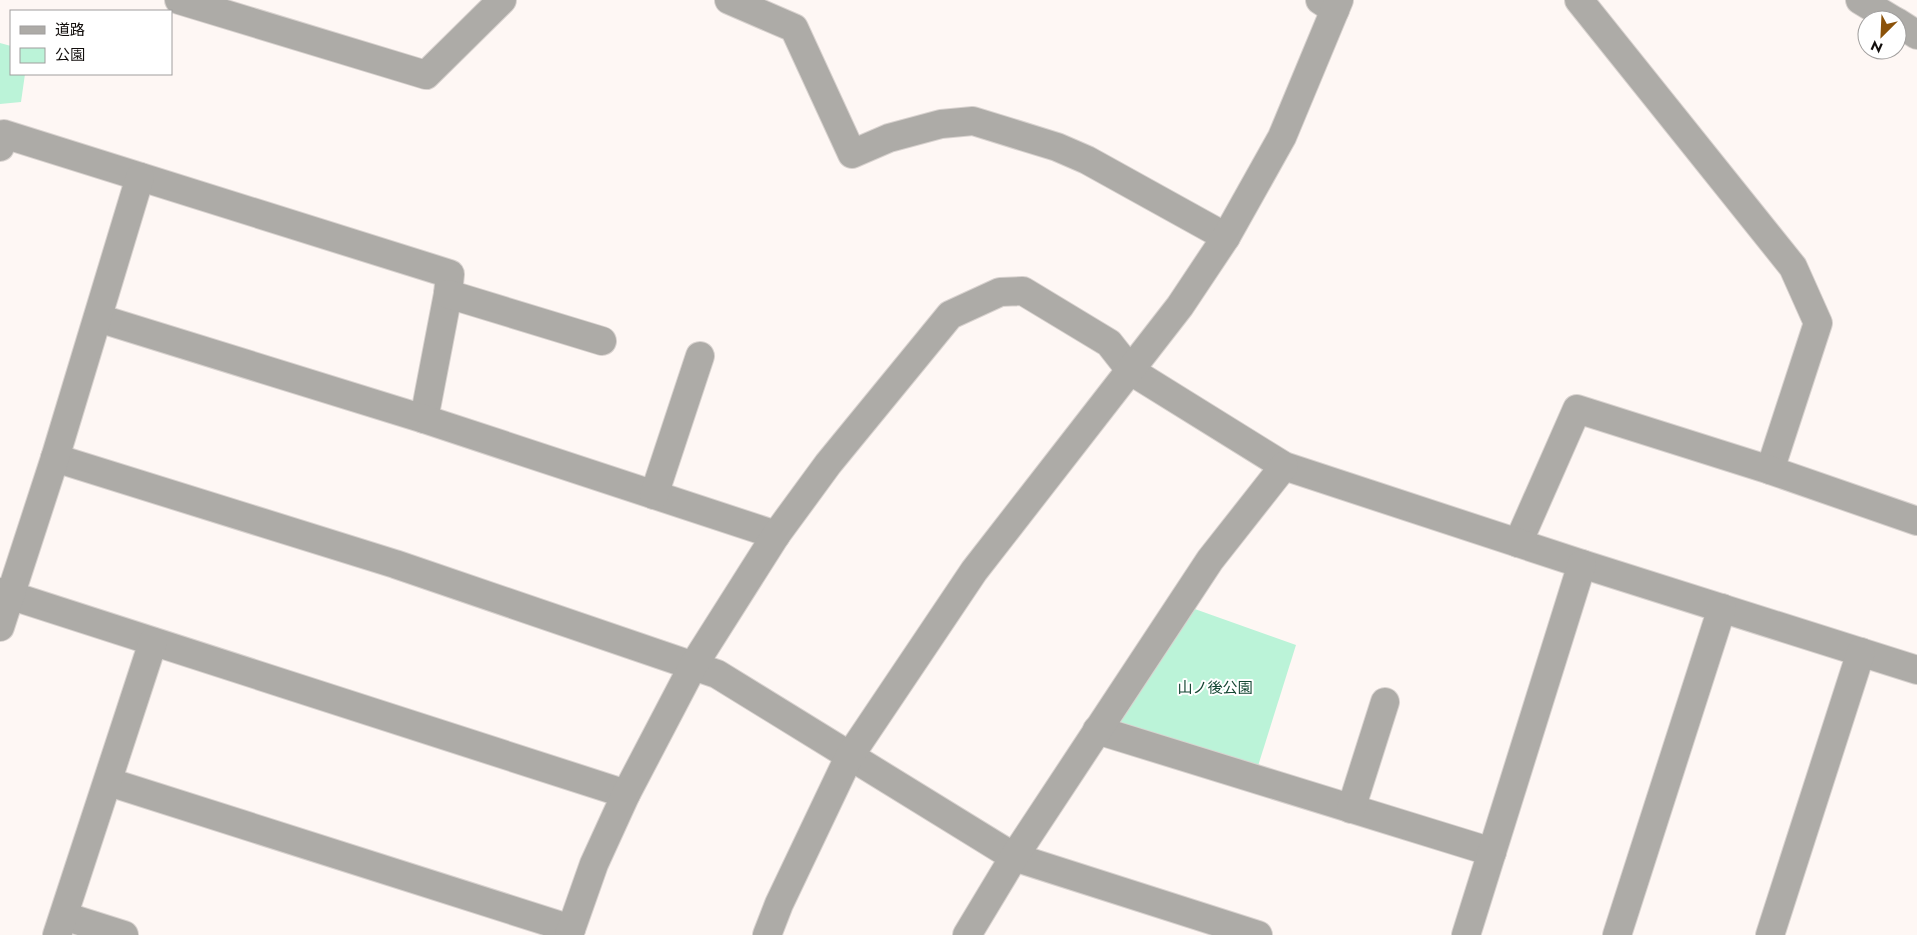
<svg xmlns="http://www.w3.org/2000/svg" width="1917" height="935" font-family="Jost,'Noto Sans JP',sans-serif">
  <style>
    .green { fill: #bbf3d8 }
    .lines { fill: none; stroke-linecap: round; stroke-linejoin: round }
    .minor-casing { stroke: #d8d2cf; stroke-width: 30 }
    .tertiary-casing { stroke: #d8d2cf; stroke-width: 30 }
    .minor { stroke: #adaba7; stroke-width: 28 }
    .tertiary { stroke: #adaba7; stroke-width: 28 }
    .labels { text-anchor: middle; stroke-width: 4; stroke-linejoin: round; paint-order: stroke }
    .park-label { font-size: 15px; fill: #134632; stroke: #fff }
  </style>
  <rect width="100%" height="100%" fill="#fef7f4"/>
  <g class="green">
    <path d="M0 43 11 46V74H25L21 102 0 104Z"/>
    <path d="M1192 608 1296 645 1258 766 1113 726Z"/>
  </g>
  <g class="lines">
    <defs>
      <g id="minor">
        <path d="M179 0 426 75 502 0"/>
        <path d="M729 0 794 28 852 154 889 138 941 124 973 121 1057 147 1087 160 1226 237"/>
        <path d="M1320 0 1335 10"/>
        <path d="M1579 0 1793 267 1818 323 1770 470"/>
        <path d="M1860 0 1893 20"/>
        <path d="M1897 22 1917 35"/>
        <path d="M0 147 4 134 450 274 448 294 424 419"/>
        <path d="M448 294 602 341"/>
        <path d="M98 318 424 419 776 535"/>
        <path d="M55 458 395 564 717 674 1014 857 1258 935"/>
        <path d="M654 495 700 356"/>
        <path d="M1518 543 1577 409 1770 470 1917 521"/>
        <path d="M0 592 626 794"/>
        <path d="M0 627 55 458 140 177"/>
        <path d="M1097 730 1492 852"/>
        <path d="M109 782 571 929"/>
        <path d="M1351 809 1385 702"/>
        <path d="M64 916 124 935"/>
        <path d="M57 935 153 642"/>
        <path d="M569 935 594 864 626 794 693 666 776 535 828 464 950 315 1000 292 1023 291 1109 343 1131 371 1284 466 1582 564 1917 670"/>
        <path d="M967 935 1014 857 1210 560 1284 466"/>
        <path d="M1466 935 1582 564"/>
        <path d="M1617 935 1722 608"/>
        <path d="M1770 935 1861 652"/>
      </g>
      <path id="tertiary" d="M767 935 779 904 849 757 974 571 1180 306 1226 237 1282 137 1339 0"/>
    </defs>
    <use href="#minor" class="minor-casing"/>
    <use href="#tertiary" class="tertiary-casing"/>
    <use href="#minor" class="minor"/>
    <use href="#tertiary" class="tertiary"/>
  </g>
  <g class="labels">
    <g class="park-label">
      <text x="1215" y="693">山ノ後公園</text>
    </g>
  </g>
  <rect x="10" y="10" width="162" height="65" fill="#ffffff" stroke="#a09e9d"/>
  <rect x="20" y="26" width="25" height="8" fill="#adaba7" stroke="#a09e9d"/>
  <text x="55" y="35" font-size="15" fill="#110d0b">道路</text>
  <rect x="20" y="48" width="25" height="15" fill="#bbf3d8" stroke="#a09e9d"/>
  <text x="55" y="60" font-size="15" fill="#110d0b">公園</text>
  <g transform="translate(1882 35) rotate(204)"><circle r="24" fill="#ffffff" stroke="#a09e9d"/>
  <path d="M0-4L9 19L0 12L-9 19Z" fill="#8b5209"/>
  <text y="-8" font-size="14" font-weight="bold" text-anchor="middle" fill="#110d0b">N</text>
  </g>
</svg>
